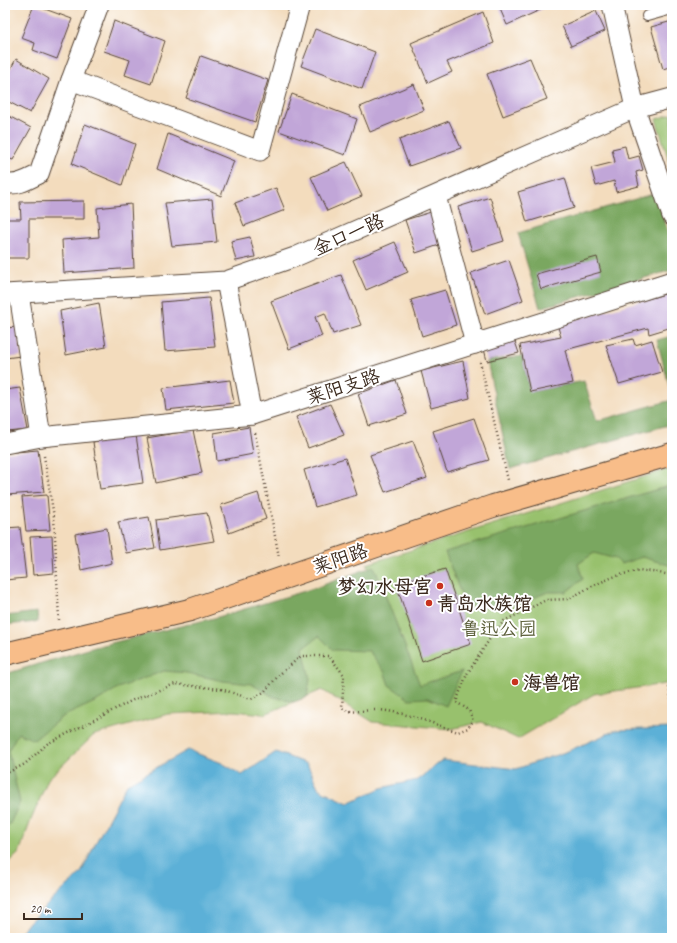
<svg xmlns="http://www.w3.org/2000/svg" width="677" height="943" font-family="Caveat,'LXGW WenKai TC',sans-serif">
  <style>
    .green { fill: #98c16d; stroke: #6a7646 }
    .forest { fill: #7aa760; stroke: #5a683f }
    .water { fill: #5bb0d7; stroke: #4b6d7a }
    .building { fill: #c1a6d8 }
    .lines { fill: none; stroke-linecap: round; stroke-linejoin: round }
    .service-casing { stroke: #574536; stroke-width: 12 }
    .minor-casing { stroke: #574536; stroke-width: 21 }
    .primary-casing { stroke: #574536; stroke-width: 24 }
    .path { stroke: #574536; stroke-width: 2.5; stroke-dasharray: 1 3; stroke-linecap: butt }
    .service { stroke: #fff; stroke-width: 10 }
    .minor { stroke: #fff; stroke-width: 19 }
    .primary { stroke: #f8bd89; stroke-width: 22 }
    .poi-dot { fill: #c8321e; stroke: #fff; stroke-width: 1.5 }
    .labels { text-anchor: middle; stroke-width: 4; stroke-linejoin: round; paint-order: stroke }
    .street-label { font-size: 19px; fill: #3b2a1e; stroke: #fff }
    .poi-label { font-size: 19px; font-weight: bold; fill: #3b2a1e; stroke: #fff; text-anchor: start }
    .park-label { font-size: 19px; fill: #5c5f3a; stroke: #fff }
  </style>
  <rect width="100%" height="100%" fill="#fff"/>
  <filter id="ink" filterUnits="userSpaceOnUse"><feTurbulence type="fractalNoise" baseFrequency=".025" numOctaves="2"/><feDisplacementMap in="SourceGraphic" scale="8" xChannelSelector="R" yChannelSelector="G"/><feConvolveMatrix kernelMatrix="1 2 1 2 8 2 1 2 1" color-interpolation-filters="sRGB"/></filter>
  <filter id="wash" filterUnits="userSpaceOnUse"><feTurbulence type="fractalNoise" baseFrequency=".012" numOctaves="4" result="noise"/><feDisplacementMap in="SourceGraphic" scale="16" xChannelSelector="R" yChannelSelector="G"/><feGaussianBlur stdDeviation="0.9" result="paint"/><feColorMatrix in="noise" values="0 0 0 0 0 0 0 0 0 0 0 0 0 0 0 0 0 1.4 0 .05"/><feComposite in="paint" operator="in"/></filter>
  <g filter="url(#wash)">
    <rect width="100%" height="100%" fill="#f3dcbd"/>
    <g class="green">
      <path d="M672 114V171L656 119Z"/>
      <path d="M672 468V683L594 694 518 739 482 722 451 729 373 722 322 690 265 714 234 711 168 714 94 735 48 779 31 820 19 853 5 866V681L372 577 367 564Z"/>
    </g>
    <g class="forest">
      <path d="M656 193 672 245V270L540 308 518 233Z"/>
      <path d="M672 336V397L657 340Z"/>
      <path d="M522 356 530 392 584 381 597 421 672 400V424L510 469 487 361Z"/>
      <path d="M672 485V566L642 557 621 564 616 559 594 553 578 564 583 579 566 592H548L521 603 500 609 465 605 445 552Z"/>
      <path d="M374 566 420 685 462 671 446 706 428 698 409 699 389 685 384 671 369 651 333 650 319 636 303 648 310 679 307 697 294 702 274 697 251 684 223 681 187 673 164 671 118 688 97 701 62 717 34 740 18 733 8 751 20 802 9 826 5 825V674L95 647 218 617 315 588Z"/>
      <path d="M37 612 38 622 5 625V616Z"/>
    </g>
    <path class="water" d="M672 728V938H17L29 922 81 873 95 844 127 784 188 750 222 763 242 775 276 752 307 764 319 789 348 803 381 788 417 780 443 760 516 769 568 751 616 730Z"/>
    <g id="blocks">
      <g class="building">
        <path d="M34 5 72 19 57 59 33 50 35 43 21 38Z"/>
        <path d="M510 5H551L507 25 500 9Z"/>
        <path d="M596 11 605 31 571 46 562 26Z"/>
        <path d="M483 12 494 43 447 62 452 72 428 83 411 43Z"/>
        <path d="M114 21 165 41 151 84 125 75 130 60 104 51Z"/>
        <path d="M672 21V66L663 69 651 27Z"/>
        <path d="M315 29 375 52 362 89 301 66Z"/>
        <path d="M201 56 268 80 255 122 186 98Z"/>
        <path d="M530 58 547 99 503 116 487 74Z"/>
        <path d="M16 59 49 79 30 113 5 100V79Z"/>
        <path d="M414 84 424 110 370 132 360 107Z"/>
        <path d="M292 94 357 119 345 155 279 131Z"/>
        <path d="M5 114 31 128 13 160 5 157Z"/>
        <path d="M449 121 461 148 409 166 399 140Z"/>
        <path d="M85 124 135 144 122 185 72 164Z"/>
        <path d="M168 134 234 161 221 196 157 169Z"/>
        <path d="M625 146 628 159 639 156 643 170 636 172 639 186 616 192 614 181 596 186 591 168 615 162 612 149Z"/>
        <path d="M346 162 362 196 327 211 311 177Z"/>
        <path d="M565 178 574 208 527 222 518 192Z"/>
        <path d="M276 188 285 210 244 226 235 203Z"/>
        <path d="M490 197 504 241 472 251 458 207Z"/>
        <path d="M212 199 217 242 172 246 165 203Z"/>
        <path d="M84 201V219H29V258H5V219H21L20 202Z"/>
        <path d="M131 204 134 268 64 273 62 240 99 237 97 208Z"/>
        <path d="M431 212 442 244 416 253 405 220Z"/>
        <path d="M250 237 255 257 236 261 231 241Z"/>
        <path d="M395 242 408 272 366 290 353 260Z"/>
        <path d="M597 257 601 272 541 289 536 274Z"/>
        <path d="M509 260 523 300 485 314 471 273Z"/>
        <path d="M341 275 361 325 333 334 325 313 315 317 322 336 289 349 271 301Z"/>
        <path d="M445 290 456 325 422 336 411 300Z"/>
        <path d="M672 292V327L649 334 648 328 565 350 573 383 530 392 520 345 561 337 557 324 588 316Z"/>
        <path d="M209 298 215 347 165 351 161 302Z"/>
        <path d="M99 303 106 347 66 355 60 311Z"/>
        <path d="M17 327 21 356 5 358V328Z"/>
        <path d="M513 336 519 353 487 361 483 345Z"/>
        <path d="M633 339 635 345 652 340 662 372 619 384 606 345Z"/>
        <path d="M463 361 470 398 431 408 421 371Z"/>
        <path d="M230 380 234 403 166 410 163 388Z"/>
        <path d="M396 380 407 414 369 426 358 394Z"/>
        <path d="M20 388 28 430 7 432 5 424V390Z"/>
        <path d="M330 404 344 435 308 448 296 417Z"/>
        <path d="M474 418 489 460 447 472 433 431Z"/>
        <path d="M249 427 253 454 217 461 214 433Z"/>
        <path d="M193 430 202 473 156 483 147 438Z"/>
        <path d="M136 435 143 483 100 489 93 442Z"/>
        <path d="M413 441 427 478 385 492 370 455Z"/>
        <path d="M38 450 44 492 7 495 5 480V453Z"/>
        <path d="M345 458 357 495 315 507 304 470Z"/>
        <path d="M258 493 266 519 229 533 221 505Z"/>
        <path d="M47 495 50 530 26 531 22 497Z"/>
        <path d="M207 513 214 541 160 550 156 520Z"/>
        <path d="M149 517 155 548 126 553 118 522Z"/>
        <path d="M20 527 26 578 5 580V528Z"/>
        <path d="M107 528 112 563 81 570 75 534Z"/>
        <path d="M52 536 54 573 33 575 30 537Z"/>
        <path d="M445 569 471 644 422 661 396 584Z"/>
      </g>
    </g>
  </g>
  <g filter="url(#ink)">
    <use href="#blocks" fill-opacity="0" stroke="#574536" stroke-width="1"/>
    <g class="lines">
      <defs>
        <path id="service" d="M647 16 672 9"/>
        <g id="minor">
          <path d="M612 5 635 108 672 216"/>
          <path d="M71 80 260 151 300 5"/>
          <path d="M5 183C16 187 29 179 39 174L71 80 99 5"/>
          <path d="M436 196 475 344"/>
          <path d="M226 281 252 415"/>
          <path d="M5 294 226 281 295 257 635 108 672 98"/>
          <path d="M19 294 41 437"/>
          <path d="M5 444 41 437 252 415 672 281"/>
        </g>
        <path id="primary" d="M5 654 190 610 493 506 672 454"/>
      </defs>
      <use href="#service" class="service-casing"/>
      <use href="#minor" class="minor-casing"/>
      <use href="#primary" class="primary-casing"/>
      <g class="path">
        <path d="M480 362 508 480"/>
        <path d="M255 433 279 557"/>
        <path d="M44 456 54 517 59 620"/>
        <path d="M669 687 672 705"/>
        <path d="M5 774 25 764 47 744 133 700 175 684 221 689 251 699 264 692 280 674 301 656H329L344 675 342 708C353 715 365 709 378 710 405 712 432 723 458 732L468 728 473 721 469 710 456 702 467 674 489 640 504 621 546 600 569 599 590 587 613 577 639 570 672 575"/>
      </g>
      <use href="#service" class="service"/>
      <use href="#minor" class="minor"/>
      <use href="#primary" class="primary"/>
    </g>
  </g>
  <g class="poi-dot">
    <circle cx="440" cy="586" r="4"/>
    <circle cx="429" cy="603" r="4"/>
    <circle cx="515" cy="682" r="4"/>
  </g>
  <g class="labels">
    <g class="street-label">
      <text transform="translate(348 234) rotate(-24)" y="7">金口一路</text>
      <text transform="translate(343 386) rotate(-18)" y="7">莱阳支路</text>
      <text transform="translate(340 558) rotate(-19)" y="7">莱阳路</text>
    </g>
    <g class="poi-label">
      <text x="432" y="593" text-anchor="end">梦幻水母宫</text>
      <text x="437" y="610">青岛水族馆</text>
      <text x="523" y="689">海兽馆</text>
    </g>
    <g class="park-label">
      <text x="499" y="635">鲁迅公园</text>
    </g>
  </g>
  <rect width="677" height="943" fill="none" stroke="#fff" stroke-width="20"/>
  <path d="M24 913v6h58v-6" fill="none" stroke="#3b2a1e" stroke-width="2"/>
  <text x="30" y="913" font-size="12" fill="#3b2a1e" stroke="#ffffff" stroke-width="3" paint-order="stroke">20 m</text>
</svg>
